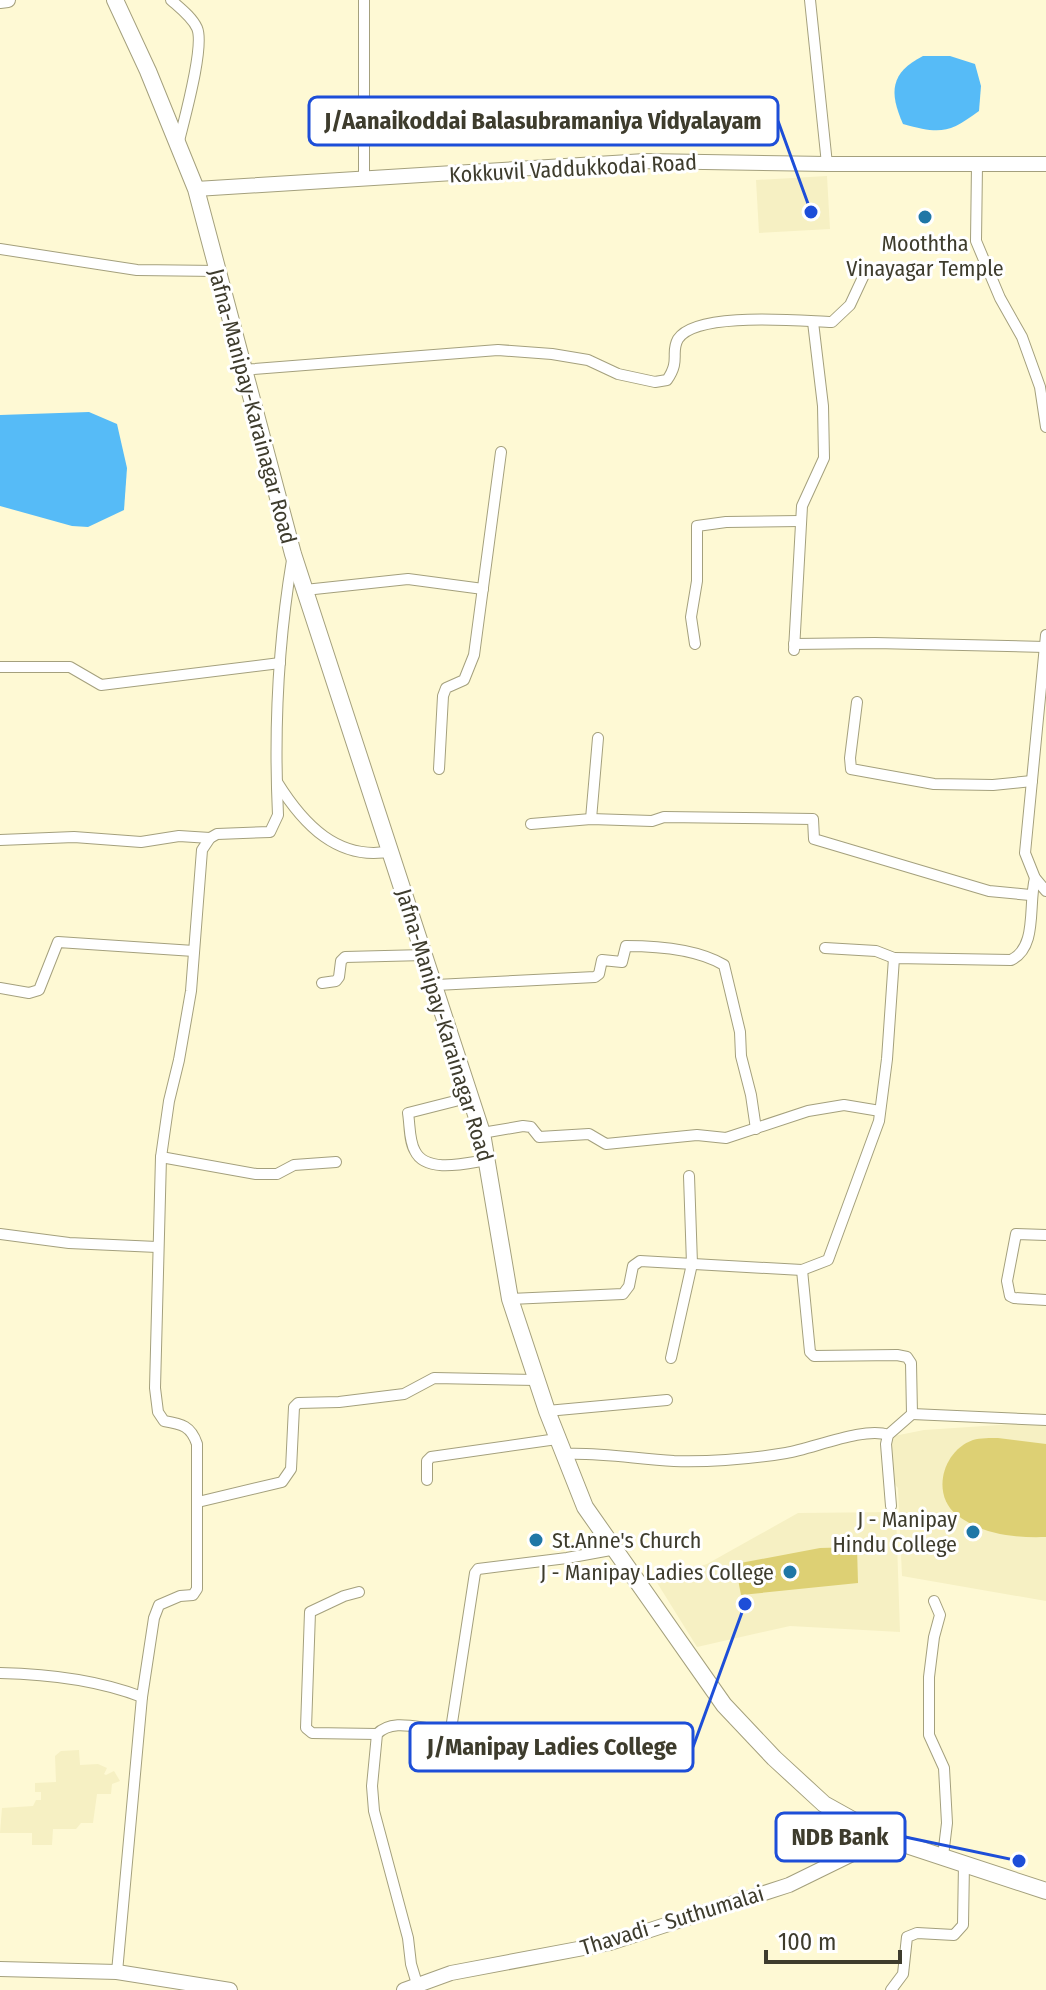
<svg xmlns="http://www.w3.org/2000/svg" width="1046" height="1990" font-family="'Fira Sans Condensed',sans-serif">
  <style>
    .built { fill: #f6f0c3 }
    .green { fill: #ddd074 }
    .water { fill: #56bbf7 }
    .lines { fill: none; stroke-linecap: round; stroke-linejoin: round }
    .street-casing { stroke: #a4a07d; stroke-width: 12 }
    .secondary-casing { stroke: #a4a07d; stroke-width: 16 }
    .primary-casing { stroke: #a4a07d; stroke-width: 18 }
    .street { stroke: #fff; stroke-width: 10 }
    .secondary { stroke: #fff; stroke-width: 14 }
    .primary { stroke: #fff; stroke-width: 16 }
    .poi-dot { fill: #1f77a6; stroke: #fff; stroke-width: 3 }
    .labels { text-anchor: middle; stroke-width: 6; stroke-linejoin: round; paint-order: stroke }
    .street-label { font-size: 22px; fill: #3e3c2d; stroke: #fff }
    .poi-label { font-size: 22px; fill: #3e3c2d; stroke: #fff; text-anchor: end }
    .leader { fill: none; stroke: #1d4ed8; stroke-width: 3 }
    .callout-dot { fill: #1d4ed8; stroke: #fff; stroke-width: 3 }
    .callout { fill: #fff; stroke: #1d4ed8; stroke-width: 3 }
    .callout-label { font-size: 24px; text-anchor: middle; font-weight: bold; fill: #3e3c2d }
  </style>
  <rect width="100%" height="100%" fill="#fef9d4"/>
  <g class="built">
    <path d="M827 176 830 229 759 233 756 180Z"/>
    <path d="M1046 1422V1601L902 1576 898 1488 891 1480 889 1437 924 1430Z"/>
    <path d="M896 1512 900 1632 790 1626 697 1647 656 1581 707 1564 798 1513Z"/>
    <path d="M79 1750 80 1765 98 1764 107 1768 104 1774 106 1775 114 1771 120 1781 112 1784 111 1794H97L93 1823H81L76 1829H53L52 1845H32V1833H0L2 1808 33 1806 36 1800H41V1792H35V1783L56 1782 55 1756 61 1751Z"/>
  </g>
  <g class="green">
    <path d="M998 1438 1046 1444V1537C1015 1538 983 1535 957 1515 931 1495 942 1451 973 1440 980 1438 991 1438 998 1438Z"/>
    <path d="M857 1547 858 1583 741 1595 735 1564 820 1548Z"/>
  </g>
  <g class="water">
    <path d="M923 56H950L975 64 981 86 979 111C948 134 940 134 903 124 889 92 890 73 923 56Z"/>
    <path d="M89 412 117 424 127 468 124 510 88 527 72 526 0 506V415Z"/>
  </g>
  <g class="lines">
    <defs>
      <g id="street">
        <path d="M171 0C180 8 192 17 197 28 205 46 184 120 179 141"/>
        <path d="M810 0 827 164"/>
        <path d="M977 165 976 241 1000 298 1022 337 1040 387 1046 427"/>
        <path d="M364 180V0"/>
        <path d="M0 249 137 270 217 271"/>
        <path d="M242 370 498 350 552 354 588 360 618 374 655 382 667 380C681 360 670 353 678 339 696 311 800 321 832 322L850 305 864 275"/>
        <path d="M305 590 408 579 483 589"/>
        <path d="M1046 635 1025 853 1035 878 1046 891"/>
        <path d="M695 644 691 617 697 581V526L726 522 800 521"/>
        <path d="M794 644 875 643 1045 647"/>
        <path d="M794 650 802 506 824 458 823 406 813 322"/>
        <path d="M0 667H70L101 685 280 663"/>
        <path d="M857 702 850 758 851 769 934 784 993 785 1032 781"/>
        <path d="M439 769 443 696 446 688 464 680 474 655 501 452"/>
        <path d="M277 782C303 824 338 862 392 851"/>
        <path d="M591 819 598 738"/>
        <path d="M531 824 591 819 652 821 664 817 813 819 814 839 989 891 1030 895"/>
        <path d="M0 840 74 837 141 842 179 836 210 838"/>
        <path d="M825 948 876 951 894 958"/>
        <path d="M322 983 336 981 339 977 341 961 345 957 425 955"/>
        <path d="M436 985 595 977 599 974 602 960 622 962 626 946C658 946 697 949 724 965L740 1032 741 1056 751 1095 756 1129"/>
        <path d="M0 988 29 993 39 990 58 942 194 951"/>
        <path d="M471 1097 408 1113C410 1125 409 1141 415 1151 426 1174 467 1163 487 1160"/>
        <path d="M482 1133 523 1126 531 1127 539 1137 589 1134 606 1144 697 1135 726 1138 808 1111 844 1105 880 1111"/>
        <path d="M161 1157 256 1174H277L294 1165 336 1162"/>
        <path d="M0 1234 69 1243 157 1247"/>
        <path d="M1046 1235 1016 1234 1007 1281 1010 1296 1014 1298 1046 1300"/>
        <path d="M802 1270 810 1352 814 1356 897 1355 907 1357 911 1363 912 1414 888 1435 886 1444 891 1506"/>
        <path d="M510 1299 623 1294 629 1286 633 1266 640 1261 802 1270 828 1260 879 1121 887 1059 894 958 1011 960C1038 947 1028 905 1035 878"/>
        <path d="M671 1358 692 1264 689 1176"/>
        <path d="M547 1411 667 1400"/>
        <path d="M912 1414 1046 1420"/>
        <path d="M563 1454C600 1452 636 1459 674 1461 711 1462 749 1459 786 1453 812 1449 865 1426 888 1435"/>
        <path d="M427 1480V1461L431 1457 557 1439"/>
        <path d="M198 1502 282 1482 291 1469 294 1407 298 1403 339 1402 404 1394 434 1378 536 1380"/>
        <path d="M359 1592 344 1596 310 1612 306 1728 312 1733 377 1734"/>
        <path d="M934 1601 940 1615 934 1637 929 1677V1735L944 1768 947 1823 943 1856"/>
        <path d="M0 1673C47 1674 98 1680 142 1697"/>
        <path d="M117 1972 142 1697 154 1618 159 1605 180 1596 193 1595 197 1589V1444C191 1426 182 1424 164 1421L158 1412 155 1388 161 1157 169 1101 179 1060 191 991 202 850 210 838 217 834 270 832 278 815C274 730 278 644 292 560"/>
        <path d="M417 1984 411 1964 408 1938 374 1811 372 1786 377 1734C395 1715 428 1733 451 1729L475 1573 478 1569 567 1558 616 1549"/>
        <path d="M891 1990 903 1974 907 1937 917 1933 954 1935 963 1925 964 1863"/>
      </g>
      <g id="secondary">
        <path d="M0 1 8 0"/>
        <path d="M196 189 645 161 827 164H1046"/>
        <path d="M0 1969 117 1972 230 1990"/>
        <path d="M404 1990 451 1973 610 1943 789 1885 885 1838"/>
      </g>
      <path id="primary" d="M115 0 148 71 196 189 293 554 482 1133 510 1299 547 1411 585 1507 724 1705 774 1758 824 1804 885 1838 1046 1891"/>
    </defs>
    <use href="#street" class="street-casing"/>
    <use href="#secondary" class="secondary-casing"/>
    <use href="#primary" class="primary-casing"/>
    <use href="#street" class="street"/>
    <use href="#secondary" class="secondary"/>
    <use href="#primary" class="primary"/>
  </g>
  <g class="poi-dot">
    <circle cx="925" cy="217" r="8"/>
    <circle cx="973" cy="1532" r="8"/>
    <circle cx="536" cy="1540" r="8"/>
    <circle cx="790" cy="1572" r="8"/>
  </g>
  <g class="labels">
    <g class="street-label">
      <text transform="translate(573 168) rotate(-3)" y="8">Kokkuvil Vaddukkodai Road</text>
      <text transform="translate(253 406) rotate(75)" y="8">Jafna-Manipay-Karainagar Road</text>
      <text transform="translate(445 1025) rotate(73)" y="8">Jafna-Manipay-Karainagar Road</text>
      <text transform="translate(672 1920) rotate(-17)" y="8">Thavadi - Suthumalai</text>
    </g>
    <g class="poi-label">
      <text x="925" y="251" text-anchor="middle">Mooththa<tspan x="925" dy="25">Vinayagar Temple</tspan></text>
      <text x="957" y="1527">J - Manipay<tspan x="957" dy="25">Hindu College</tspan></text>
      <text x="552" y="1548" text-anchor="start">St.Anne's Church</text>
      <text x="774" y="1580">J - Manipay Ladies College</text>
    </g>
  </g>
  <path class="leader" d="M811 212L778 121M745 1604L693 1747M1019 1861L905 1837"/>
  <g class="callout-dot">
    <circle cx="811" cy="212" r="8"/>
    <circle cx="745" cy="1604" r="8"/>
    <circle cx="1019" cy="1861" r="8"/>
  </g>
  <g class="callout">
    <rect x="309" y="97" width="469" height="48" rx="8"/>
    <rect x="410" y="1723" width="283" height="48" rx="8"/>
    <rect x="776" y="1813" width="129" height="48" rx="8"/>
  </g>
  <g class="callout-label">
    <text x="543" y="129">J/Aanaikoddai Balasubramaniya Vidyalayam</text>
    <text x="552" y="1755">J/Manipay Ladies College</text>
    <text x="840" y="1845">NDB Bank</text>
  </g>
  <path d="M766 1950v12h134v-12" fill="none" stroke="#3e3c2d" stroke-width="4"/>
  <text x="778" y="1950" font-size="24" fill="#3e3c2d" stroke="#ffffff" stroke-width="6" paint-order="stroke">100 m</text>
</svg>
